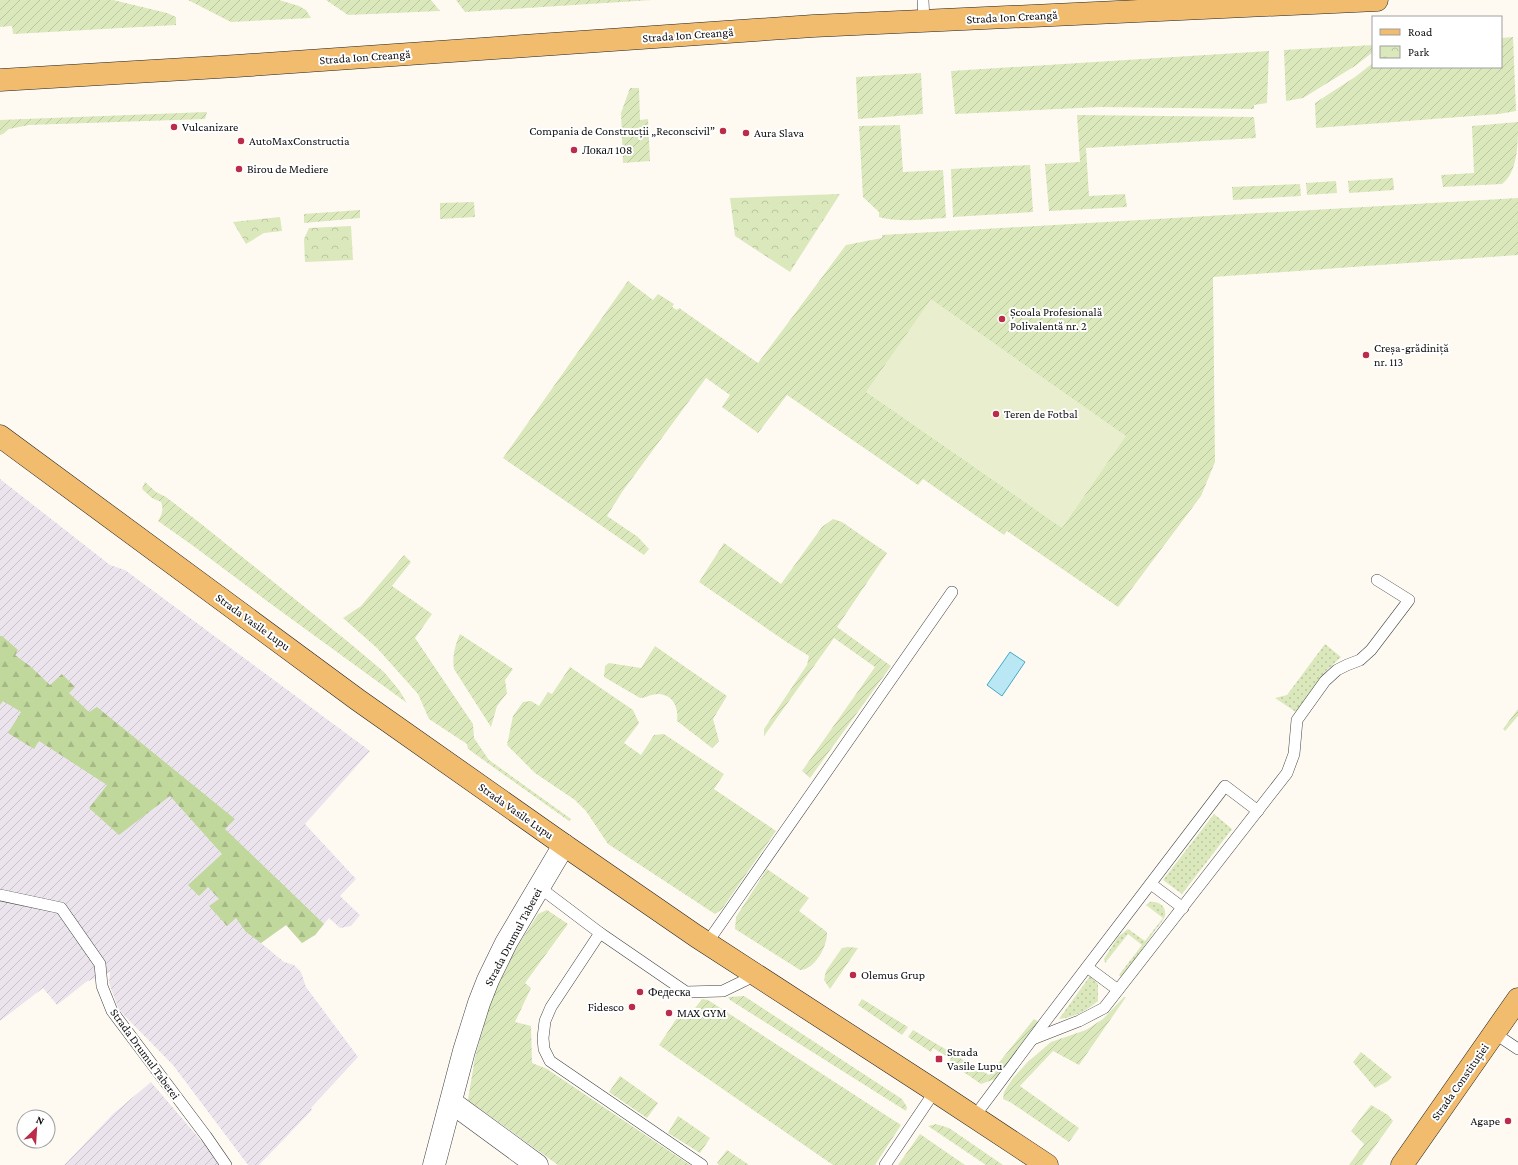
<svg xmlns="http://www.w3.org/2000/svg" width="1518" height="1165" font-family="'Crimson Pro',serif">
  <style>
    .industrial { fill: url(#industrial-furrows) }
    .grass { fill: url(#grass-dots) }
    .forest { fill: url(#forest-firs) }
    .park { fill: url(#park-crowns) }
    .garden { fill: url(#garden-furrows) }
    .pitch { fill: #e9efce }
    .water { fill: #b9e7f4; stroke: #43a8c8 }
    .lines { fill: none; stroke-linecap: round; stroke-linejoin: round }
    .service-casing { stroke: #424242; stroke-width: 12 }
    .minor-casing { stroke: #424242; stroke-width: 23 }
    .primary-casing { stroke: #202020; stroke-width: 23 }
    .service { stroke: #fff; stroke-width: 11 }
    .minor { stroke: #fff; stroke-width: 22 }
    .primary { stroke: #f2bc6e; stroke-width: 22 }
    .poi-dot { fill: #ba2c4a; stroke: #fff; stroke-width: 1.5 }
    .labels { text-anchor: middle; stroke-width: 4; stroke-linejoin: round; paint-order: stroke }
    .street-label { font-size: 12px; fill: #0f0f0f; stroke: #fff }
    .poi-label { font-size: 12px; fill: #0f0f0f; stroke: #fff; text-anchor: start }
  </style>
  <defs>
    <pattern id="industrial-furrows" width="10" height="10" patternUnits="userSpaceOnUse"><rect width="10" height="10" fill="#ebe4ed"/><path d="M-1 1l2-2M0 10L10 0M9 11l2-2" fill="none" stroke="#c8c2ca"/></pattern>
    <pattern id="grass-dots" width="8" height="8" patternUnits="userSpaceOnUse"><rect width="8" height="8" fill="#dae8bc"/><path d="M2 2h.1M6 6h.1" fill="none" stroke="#bac6a0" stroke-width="1.8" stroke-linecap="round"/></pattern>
    <pattern id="forest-firs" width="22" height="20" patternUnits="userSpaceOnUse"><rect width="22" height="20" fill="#c1d89c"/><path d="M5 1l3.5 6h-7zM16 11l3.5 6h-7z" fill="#a5b885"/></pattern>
    <pattern id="park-crowns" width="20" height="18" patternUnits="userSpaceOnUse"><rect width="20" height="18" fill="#dae8bc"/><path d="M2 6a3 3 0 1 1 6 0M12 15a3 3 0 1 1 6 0" fill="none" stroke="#bac6a0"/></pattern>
    <pattern id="garden-furrows" width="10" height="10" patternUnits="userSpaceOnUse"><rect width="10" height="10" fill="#dae8bc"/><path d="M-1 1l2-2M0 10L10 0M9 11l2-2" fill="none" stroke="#bac6a0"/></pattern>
  </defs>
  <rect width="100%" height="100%" fill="#fefaf2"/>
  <g class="industrial">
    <path d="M0 479 110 565 125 570 370 751 305 824 356 879 340 896 360 915 351 926 340 928 329 918 315 935 302 943 286 925 261 943 284 962 294 965 301 972 306 987 358 1057 311 1108 312 1110 259 1165H248L173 1065 119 1010 109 983 110 972 86 982 57 1005 43 988 0 1021Z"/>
    <path d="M151 1082 209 1150 219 1165H64L114 1113Z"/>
  </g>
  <g class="grass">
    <path d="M1325 644 1341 657 1326 671 1296 712 1275 698 1287 695Z"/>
    <path d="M1214 814 1232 829 1182 894 1163 880Z"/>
    <path d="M1150 902C1158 901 1167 906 1165 916 1163 921 1159 925 1156 929 1145 946 1133 961 1121 977L1119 975 1142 945 1128 934 1105 963 1104 959 1118 937 1128 929 1145 941 1163 918 1146 905Z"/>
    <path d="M1090 976 1098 984V1001C1086 1011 1075 1017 1059 1019Z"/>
  </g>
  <path class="forest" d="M0 636H2L18 650 15 655 30 666 50 685 62 674 75 687 69 693 89 712 97 707 235 819 225 829 324 924 315 935 302 943 286 925 261 943 246 932 236 918 227 926 209 906 219 899 208 887 199 896 188 885 222 854 170 796 119 835 89 808 107 785 39 741 34 749 8 733 21 712 3 701 0 705Z"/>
  <g class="park">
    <path d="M840 194 790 272 735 236 730 198Z"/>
    <path d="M280 217 282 231 264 233 246 244 233 222Z"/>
    <path d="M351 226 353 260 305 262 304 239 309 228Z"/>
  </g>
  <g class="garden">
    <path d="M0 0H113L167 13 176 17V25L13 34 12 26 0 27Z"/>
    <path d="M188 0H279L299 6 306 10 311 18 231 22Z"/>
    <path d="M326 0H431L440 11 348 15Z"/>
    <path d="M456 0H652L465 12Z"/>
    <path d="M1513 37 1516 111 1499 114 1316 128 1315 103 1355 77 1373 63V67H1501V38Z"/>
    <path d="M1373 45V52L1355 66 1303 98 1286 101 1284 50Z"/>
    <path d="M1269 51 1267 103 1254 105V109L1100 107 955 114 951 71Z"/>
    <path d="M921 73 923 114 858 119 856 77Z"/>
    <path d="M630 88H639L640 120 648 119 650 161 623 163 621 113Z"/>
    <path d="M207 112 205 119 29 125 9 129 3 134 0 135V120Z"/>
    <path d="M1077 115 1254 117 1256 138 1086 148 1089 196 1125 194 1127 207 1049 211 1045 164 1080 162Z"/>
    <path d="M1518 122C1518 144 1518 172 1502 184L1443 187 1441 175 1474 173 1472 126Z"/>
    <path d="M900 125 903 172 943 170 946 218C925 219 899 223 879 217V212L863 197 859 126Z"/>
    <path d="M1030 165 1033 212 953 217 951 169Z"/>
    <path d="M1393 178 1394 190 1349 193 1348 181Z"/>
    <path d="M1336 181 1337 193 1307 195 1306 183Z"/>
    <path d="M1300 184 1301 196 1233 200 1232 187Z"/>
    <path d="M1518 198V255L1213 277 1215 462 1201 496 1118 607 1007 531 1004 535 923 479 918 485 787 395 758 433 722 407 730 395 706 378 622 492 607 516 638 537 649 549 644 555 503 458 628 281 653 300 658 294 674 304 672 307 677 310 679 308 758 363 846 245 882 238V235Z"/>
    <path d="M474 202 475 217 440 219V203Z"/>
    <path d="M360 210V218L304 223V214Z"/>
    <path d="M145 482 156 492 166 497 200 523 352 645 384 672 399 690 407 703 271 604 192 545 158 521C162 514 164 510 161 502L152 498 142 489Z"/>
    <path d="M833 519 842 522 887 553 837 627 891 666 810 778 802 771 875 667 834 638 764 736V729L807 665 809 656 788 643 699 582 724 543 781 584 822 527Z"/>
    <path d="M404 555 411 562 392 586 432 614 415 638 473 724 474 738 489 760 571 819 569 821 468 749 467 744 429 719 418 694 377 648 343 618 361 606Z"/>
    <path d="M460 634 513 669 505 680 507 693 497 706 491 727 454 669C452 657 455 645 460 634Z"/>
    <path d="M655 646 727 696 713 719 719 741 712 748 677 721C679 708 673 694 658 694 651 694 646 698 640 698L604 677 605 666 609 663 641 668Z"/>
    <path d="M570 667 633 710 639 723 624 743 641 755 654 735 664 734 724 774 714 789 776 831 722 909 715 914 608 844 586 811 575 800 535 773 507 745 513 716 523 702 531 701 539 706 548 692 552 694Z"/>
    <path d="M1518 709V716L1505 731 1503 729Z"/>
    <path d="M767 869 809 898 799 911 827 932C828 945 815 970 800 970L735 929 736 917Z"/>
    <path d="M547 910 568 924 525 983 531 988 515 1022 531 1026 532 1063 547 1069 690 1165H558L468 1100 475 1057 490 1004 507 963 538 914Z"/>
    <path d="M848 947 858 948 830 989 824 980 826 971 842 948Z"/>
    <path d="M744 996 902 1099 907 1107 906 1111 730 1000 728 997Z"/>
    <path d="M1124 997H1126L1079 1065 1053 1051 1020 1086 1079 1128 1069 1142 1010 1102 1003 1099 1004 1092 1013 1078 1029 1061 1051 1042 1086 1030 1103 1019Z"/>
    <path d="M702 999 708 1000 901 1125 875 1165H833L659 1045 679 1015 686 1020Z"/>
    <path d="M862 999 908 1027 902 1035 858 1005Z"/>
    <path d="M1034 1019 1042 1024 1009 1065 995 1079 981 1084 949 1062 951 1059 933 1048 931 1052 908 1037 913 1030 989 1075Z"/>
    <path d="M1361 1052 1392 1077 1388 1081 1375 1088 1353 1062Z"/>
    <path d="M620 1076 658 1103 647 1118 609 1092Z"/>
    <path d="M1371 1105 1388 1115 1393 1121 1362 1165H1349L1364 1144 1351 1131Z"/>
    <path d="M678 1116 710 1138 700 1153 668 1133Z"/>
    <path d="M936 1124 949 1128 1003 1165H986L928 1126Z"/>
    <path d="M920 1134 965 1165H898Z"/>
    <path d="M727 1150 749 1165H719L717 1163Z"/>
  </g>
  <path class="pitch" d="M931 299 1126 436 1062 528 866 392Z"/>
  <path class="water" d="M1010 652 1025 662 1002 696 987 685Z"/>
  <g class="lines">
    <defs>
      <g id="service">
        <path d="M923 0 924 21"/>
        <path d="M1151 884 1183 908"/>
        <path d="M539 887 600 933 551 1007 545 1021 543 1038 544 1049 550 1061 702 1165"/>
        <path d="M0 895 61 908 100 964 102 986 112 1011 206 1136 226 1165"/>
        <path d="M600 933 686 992 723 991 756 975"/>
        <path d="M707 943 952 592"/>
        <path d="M1087 967 1118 990"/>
        <path d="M1494 1033 1518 1049"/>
        <path d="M1033 1039 1079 1021 1104 1008 1287 773 1294 754 1297 720 1325 681 1337 670 1347 665 1360 660 1371 650 1409 600 1377 580"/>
        <path d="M974 1117 1048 1018 1225 786 1258 811"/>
        <path d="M885 1165 935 1091"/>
      </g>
      <g id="minor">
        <path d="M451 1102 537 1165"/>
        <path d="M434 1165 464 1051 479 1003 488 980 506 943 564 845"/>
      </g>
      <g id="primary">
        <path d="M0 80 236 66 813 26 1377 0"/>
        <path d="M0 436 358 700 564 845 696 936 935 1091 1047 1165"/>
        <path d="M1402 1165 1518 999"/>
      </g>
    </defs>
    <use href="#service" class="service-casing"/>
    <use href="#minor" class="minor-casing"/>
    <use href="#primary" class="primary-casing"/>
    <use href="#service" class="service"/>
    <use href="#minor" class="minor"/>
    <use href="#primary" class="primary"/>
  </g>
  <g class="poi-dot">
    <circle cx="174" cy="127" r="4"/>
    <circle cx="723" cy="131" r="4"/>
    <circle cx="746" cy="133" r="4"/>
    <circle cx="241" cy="141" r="4"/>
    <circle cx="574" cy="150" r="4"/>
    <circle cx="239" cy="169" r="4"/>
    <circle cx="1002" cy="319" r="4"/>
    <circle cx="1366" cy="355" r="4"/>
    <circle cx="996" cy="414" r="4"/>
    <circle cx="853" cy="975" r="4"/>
    <circle cx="640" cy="992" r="4"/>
    <circle cx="632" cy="1007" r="4"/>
    <circle cx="669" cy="1013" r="4"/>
    <rect x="935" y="1055" width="8" height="8" rx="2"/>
    <circle cx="1508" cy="1121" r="4"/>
  </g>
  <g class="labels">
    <g class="street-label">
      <text transform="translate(1012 17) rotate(-3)" y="4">Strada Ion Creangă</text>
      <text transform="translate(688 35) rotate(-4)" y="4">Strada Ion Creangă</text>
      <text transform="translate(365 57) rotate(-4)" y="4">Strada Ion Creangă</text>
      <text transform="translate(253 622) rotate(36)" y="4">Strada Vasile Lupu</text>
      <text transform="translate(516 811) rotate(35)" y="4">Strada Vasile Lupu</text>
      <text transform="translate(513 937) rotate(-62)" y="4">Strada Drumul Taberei</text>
      <text transform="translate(145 1054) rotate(54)" y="4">Strada Drumul Taberei</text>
      <text transform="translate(1460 1082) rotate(-55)" y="4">Strada Constituției</text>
    </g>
    <g class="poi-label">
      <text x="182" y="131">Vulcanizare</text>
      <text x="715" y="135" text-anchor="end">Compania de Construcții „Reconscivil”</text>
      <text x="754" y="137">Aura Slava</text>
      <text x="249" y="145">AutoMaxConstructia</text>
      <text x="582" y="154">Локал 108</text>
      <text x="247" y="173">Birou de Mediere</text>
      <text x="1010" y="316">Școala Profesională<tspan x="1010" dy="14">Polivalentă nr. 2</tspan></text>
      <text x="1374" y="352">Creșa-grădiniță<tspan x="1374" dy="14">nr. 113</tspan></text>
      <text x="1004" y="418">Teren de Fotbal</text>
      <text x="861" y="979">Olemus Grup</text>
      <text x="648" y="996">Федеска</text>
      <text x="624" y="1011" text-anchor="end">Fidesco</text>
      <text x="677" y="1017">MAX GYM</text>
      <text x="947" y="1056">Strada<tspan x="947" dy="14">Vasile Lupu</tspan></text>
      <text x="1500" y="1125" text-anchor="end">Agape</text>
    </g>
  </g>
  <rect x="1372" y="16" width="130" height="52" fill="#ffffff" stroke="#9f9f9f"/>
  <rect x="1380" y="29" width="20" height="6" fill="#f2bc6e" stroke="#9f9f9f"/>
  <text x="1408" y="36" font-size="12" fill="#0f0f0f">Road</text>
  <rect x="1380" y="46" width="20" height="12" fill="url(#park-crowns)" stroke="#9f9f9f"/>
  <text x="1408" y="56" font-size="12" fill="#0f0f0f">Park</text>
  <g transform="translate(36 1129) rotate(25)"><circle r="19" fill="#ffffff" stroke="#9f9f9f"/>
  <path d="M0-3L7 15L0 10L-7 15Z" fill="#ba2c4a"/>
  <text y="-6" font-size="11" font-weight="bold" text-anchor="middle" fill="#0f0f0f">N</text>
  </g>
</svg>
